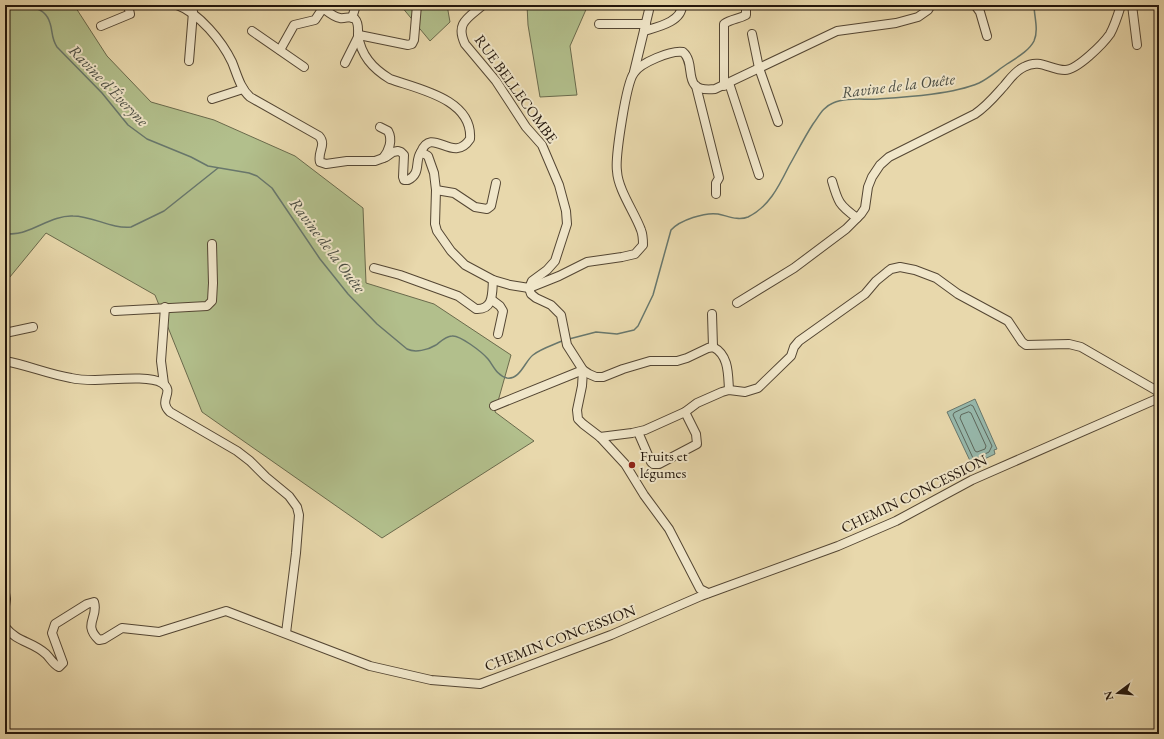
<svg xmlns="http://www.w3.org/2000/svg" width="1164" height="739" font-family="'EB Garamond',serif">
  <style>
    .green { fill: #b2bf8c; stroke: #6a6a4c }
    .water { fill: #97b9ad; stroke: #68776c }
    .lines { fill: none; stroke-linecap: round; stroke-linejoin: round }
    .shore { stroke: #5c675c; stroke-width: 1 }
    .stream { stroke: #68776c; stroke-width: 1.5 }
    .minor-casing { stroke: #544633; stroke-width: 10 }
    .minor { stroke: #f0e6c9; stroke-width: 8 }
    .poi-dot { fill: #8f2418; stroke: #f0e6c9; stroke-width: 1.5 }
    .labels { text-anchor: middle; stroke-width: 4; stroke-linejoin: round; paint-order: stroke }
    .street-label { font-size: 15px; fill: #22150b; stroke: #f0e6c9 }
    .poi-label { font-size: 15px; fill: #22150b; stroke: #f0e6c9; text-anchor: start }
    .water-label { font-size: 16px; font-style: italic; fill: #4b4e44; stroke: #f0e6c9 }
  </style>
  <rect width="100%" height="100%" fill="#e8d8ac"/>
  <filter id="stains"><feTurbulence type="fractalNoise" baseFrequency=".005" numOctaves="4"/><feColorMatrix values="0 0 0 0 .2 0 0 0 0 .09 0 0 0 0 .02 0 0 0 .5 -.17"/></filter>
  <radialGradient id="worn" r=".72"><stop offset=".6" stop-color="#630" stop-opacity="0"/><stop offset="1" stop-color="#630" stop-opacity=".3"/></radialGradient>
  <g class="green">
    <path d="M5 5H74L107 56 151 102 214 120 295 156 363 208 366 283 434 304 511 355 495 412 534 441 382 538 202 412 155 295 46 233 5 283Z"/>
    <path d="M402 5H447L450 22 430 41 401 6Z"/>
    <path d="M527 5H588L570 46 577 95 540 97 528 25Z"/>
  </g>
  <path class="water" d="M975 399 997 449 994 450 995 454 972 465 947 412Z"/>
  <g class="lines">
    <g class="shore">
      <path d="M971 405 973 406 992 446 989 452 975 459 973 458 953 415 954 413Z"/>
      <path d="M969 412 971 413 986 446 985 449 977 452 975 451 960 418 961 415Z"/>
    </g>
    <g class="stream">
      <path d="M5 11C20 5 44 3 50 23 53 32 51 38 57 47L102 93 128 125 147 139 191 157 208 166 249 173 257 176 272 188 320 259 348 294 377 324 407 349C415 353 428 350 436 345 440 342 446 336 452 336 460 335 482 352 488 359 493 365 497 376 507 378 520 380 525 361 533 355 542 348 554 345 564 340"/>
      <path d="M5 234C12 234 20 234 26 231 41 226 57 215 73 216 93 216 111 229 131 227L164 211 218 168"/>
      <path d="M569 339 596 332 617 334 634 330 638 326 653 295 671 230C680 220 705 212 718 214 728 216 738 221 748 217 769 207 779 186 789 166 797 152 804 138 813 124 819 116 823 107 833 103 846 97 864 100 878 99 907 97 954 94 979 83 989 78 998 70 1007 64 1016 58 1029 51 1034 41 1039 30 1034 16 1034 5"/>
      <path d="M73 734 86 732 100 734"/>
    </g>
    <defs>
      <g id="minor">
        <path d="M177 5C199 13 222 41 232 62 237 74 240 88 250 97L319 136C327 145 317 152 320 162L326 164 347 161H375L386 157 393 152 398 151 401 152 404 155 403 177 404 180H408C422 173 414 161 421 152L428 156 434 173 436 190 435 224 437 231 451 251 465 265 493 280 510 285 529 288 559 276 587 262 622 257 635 254 643 245C643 241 643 235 641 230 635 213 618 190 617 171 615 158 626 83 634 73 640 63 671 50 683 52 698 65 679 93 715 89L837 31 896 23 918 17 928 10 931 5"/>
        <path d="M319 5C325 9 332 17 340 18 345 19 352 15 355 19 359 23 358 30 358 35 361 55 372 68 390 79 418 89 473 99 470 139 453 165 432 125 421 152"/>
        <path d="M483 5C468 18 455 23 465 44L496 81 526 127 542 145 559 185 566 211 567 224 555 261 547 270 532 281 529 288 531 294 536 298 551 305 561 315 567 345 583 370 582 386 577 410 578 419 583 424 600 437 625 464 644 495 669 529 700 589 708 593"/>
        <path d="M975 5 980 12 987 36"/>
        <path d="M1132 5 1137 45"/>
        <path d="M352 18 356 5"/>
        <path d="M599 24H646"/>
        <path d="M101 26 130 14 128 5"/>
        <path d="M252 31 304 67"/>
        <path d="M644 31C657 27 682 22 682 5"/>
        <path d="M752 34 759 68 778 122"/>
        <path d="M280 50 294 25 315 20 323 8"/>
        <path d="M189 61 193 12"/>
        <path d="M345 63 359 35 408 45 412 44 414 40 417 5"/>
        <path d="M634 72 649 10"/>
        <path d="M729 83 759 175"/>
        <path d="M696 86 719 178 716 183V194"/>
        <path d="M724 86V24C731 19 739 19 746 15V5"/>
        <path d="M212 99 243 89"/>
        <path d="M380 127 388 131C393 140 389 151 383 158"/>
        <path d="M832 181C838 202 839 205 857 218"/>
        <path d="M436 190 454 193 475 207 487 209 491 206 496 183"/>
        <path d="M374 268 400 275 458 296 476 309C494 310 492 293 493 280"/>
        <path d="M492 300 500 306 503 311 498 334"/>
        <path d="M737 303 794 268 846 229 861 214 865 208 868 187 872 177 880 165 889 157 975 114C987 106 995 96 1004 86 1010 79 1015 71 1024 67 1040 58 1050 70 1065 70 1077 70 1103 44 1110 34 1115 25 1118 15 1121 5"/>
        <path d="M115 311 207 306 212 301 213 283 212 244"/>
        <path d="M712 314 713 347"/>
        <path d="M5 333 33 327"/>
        <path d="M5 361C27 365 48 374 71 378 79 380 87 380 95 380 112 380 149 375 162 383 176 392 157 400 170 412L237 451 250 461 266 477 289 496 297 507 299 515 296 553 286 633"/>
        <path d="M164 384 161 361 165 307"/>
        <path d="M494 406 583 370 589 374 596 377H603L623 369 650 361H677L687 358 708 348 713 347C729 355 728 374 729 390"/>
        <path d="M638 432 651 462 653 464H659L697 444 696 434 685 412"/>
        <path d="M600 437 632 433 645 430 685 412 697 403 722 392 729 390 745 392 758 388 791 356 794 347 799 341 865 294 876 281 887 272 891 269 900 267 915 270 936 278 958 294 1008 321 1022 342 1026 345 1069 344 1081 347 1159 392"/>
        <path d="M5 593 6 599 5 606"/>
        <path d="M5 627C18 643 32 641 46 654 51 659 53 664 59 667L63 663 52 633 55 624 87 604 94 602C99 618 82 624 99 640L104 639 122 628 159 632 226 611 370 666 431 680 480 684 611 635 701 596 838 546 896 521 972 480 1159 398"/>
      </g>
    </defs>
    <use href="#minor" class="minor-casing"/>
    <use href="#minor" class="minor"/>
  </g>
  <circle class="poi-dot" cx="632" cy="465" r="4"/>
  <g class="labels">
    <g class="street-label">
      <text transform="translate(516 89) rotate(54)" y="5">RUE BELLECOMBE</text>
      <text transform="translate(914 494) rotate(-26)" y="5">CHEMIN CONCESSION</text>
      <text transform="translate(560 638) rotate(-21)" y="5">CHEMIN CONCESSION</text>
    </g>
    <g class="poi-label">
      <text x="640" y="461">Fruits et<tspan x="640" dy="17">légumes</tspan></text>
    </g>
    <g class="water-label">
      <text transform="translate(109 85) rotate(46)" y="6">Ravine d'Éveryne</text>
      <text transform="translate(898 85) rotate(-7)" y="6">Ravine de la Ouête</text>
      <text transform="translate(328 245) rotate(53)" y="6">Ravine de la Ouête</text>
    </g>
  </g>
  <rect width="1164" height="739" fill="none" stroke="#e8d8ac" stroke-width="20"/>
  <rect x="6" y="6" width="1152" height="727" fill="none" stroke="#22150b" stroke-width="2"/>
  <rect x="10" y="10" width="1144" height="719" fill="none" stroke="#22150b"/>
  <g transform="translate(1118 693) rotate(254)" stroke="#f0e6c9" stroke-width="3" paint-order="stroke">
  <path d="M0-3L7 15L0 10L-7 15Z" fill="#22150b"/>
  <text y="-6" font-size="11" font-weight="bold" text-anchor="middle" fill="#22150b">N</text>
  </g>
  <rect width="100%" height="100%" filter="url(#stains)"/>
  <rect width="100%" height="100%" fill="url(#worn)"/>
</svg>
